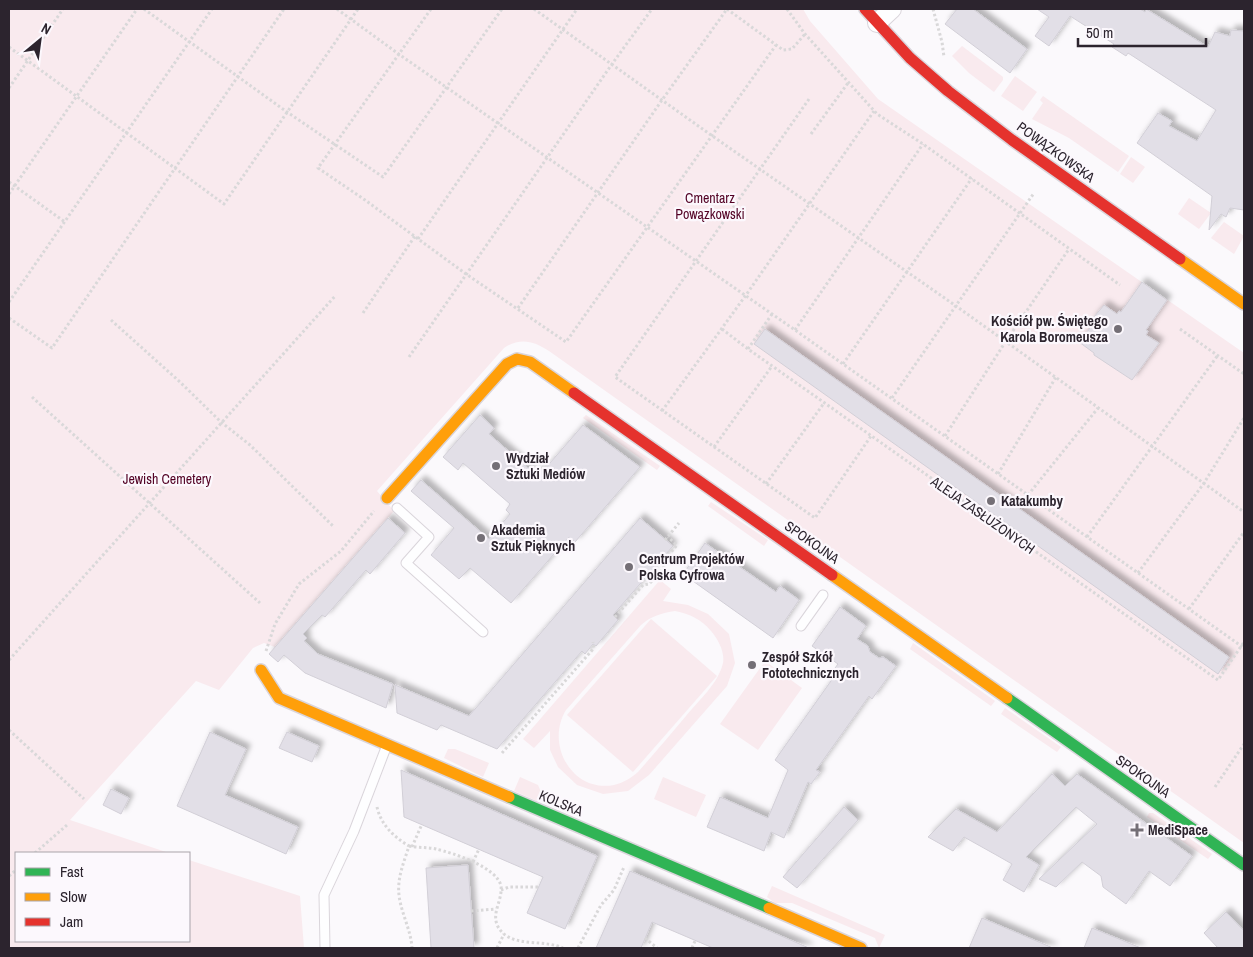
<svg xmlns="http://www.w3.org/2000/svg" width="1253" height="957" font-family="'Archivo Narrow',sans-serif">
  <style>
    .green { fill: #f9eaee; fill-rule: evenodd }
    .building { fill: #e2dfe7; stroke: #d2cfd7; filter: url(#shadow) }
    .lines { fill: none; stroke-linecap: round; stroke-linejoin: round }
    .lane-casing { stroke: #dad5db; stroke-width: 11 }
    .street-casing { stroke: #dad5db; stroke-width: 20 }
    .fast-casing { stroke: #dad5db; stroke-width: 14 }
    .slow-casing { stroke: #dad5db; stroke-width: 14 }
    .jam-casing { stroke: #dad5db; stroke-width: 14 }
    .path { stroke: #d9d8d9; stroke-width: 3; stroke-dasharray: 2.5 2.5; stroke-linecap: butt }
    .lane { stroke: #fefeff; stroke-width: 9 }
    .street { stroke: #fefeff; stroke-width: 18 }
    .fast { stroke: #30b455; stroke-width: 11 }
    .slow { stroke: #ff9f0a; stroke-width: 11 }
    .jam { stroke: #e5322d; stroke-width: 11 }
    .poi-dot { fill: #746f76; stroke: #fcf8fd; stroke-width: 2 }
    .labels { text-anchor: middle; stroke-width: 4.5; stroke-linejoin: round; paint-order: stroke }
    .street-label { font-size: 14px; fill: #2c242e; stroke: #fcf8fd }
    .park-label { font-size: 14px; fill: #520023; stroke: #fcf8fd }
    .poi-label { font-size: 14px; font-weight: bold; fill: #2c242e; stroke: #fcf8fd; text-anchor: start }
  </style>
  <defs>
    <filter id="shadow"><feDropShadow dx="4.5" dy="-4.5" stdDeviation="2.5" flood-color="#0004"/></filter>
  </defs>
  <rect width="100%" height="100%" fill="#fbf9fc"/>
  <g class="green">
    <path d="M9 9H803L810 21 878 99 1244 353V843L549 351C534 341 520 337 504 348L377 491 394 511 275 647 264 643 253 648 219 690 196 681 70 820 169 853H16V941H189V860L300 896 304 948H9Z"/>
    <path d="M962 46 1003 77V80L994 92 969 73 952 56Z"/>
    <path d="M1015 76 1037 92 1023 111 1001 96Z"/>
    <path d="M1043 96 1129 156 1118 172 1069 138 1032 119 1043 103 1040 100Z"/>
    <path d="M1131 157 1145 167 1133 183 1120 174Z"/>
    <path d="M1189 198 1211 213 1199 229 1178 214Z"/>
    <path d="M1224 222 1244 236 1234 254 1211 238Z"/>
    <path d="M586 415 660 466 657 470 583 418Z"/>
    <path d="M711 502 768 540 764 546 708 506Z"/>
    <path d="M660 580 671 589 663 601 688 605 708 614 729 634 735 663 727 686 649 775 628 791 603 794 577 785 558 767 550 750V731L534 748 523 739ZM675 611C690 614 701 619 711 631 718 639 725 652 723 663 718 684 699 700 686 716 670 735 654 754 638 772 631 778 623 783 614 785 572 793 545 744 566 710L641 625C651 616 662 613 675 611Z"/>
    <path d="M651 619 717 676 633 772 567 715Z"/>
    <path d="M913 643 995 701 991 706 910 649Z"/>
    <path d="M765 661 802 688 758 750 720 724Z"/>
    <path d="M1005 708 1061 747 1057 752 1001 714Z"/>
    <path d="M448 749H455L489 763 483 777 444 758Z"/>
    <path d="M520 777 538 785 541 792 537 801 514 791Z"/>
    <path d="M663 777 706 795 696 817 654 799Z"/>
    <path d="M1149 813H1153L1212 854 1208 859 1147 817Z"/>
    <path d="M772 886 885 935 879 948 875 938 792 903H775L767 897Z"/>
  </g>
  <g class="building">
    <path d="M957 9H973L1027 49 1010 73 945 24Z"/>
    <path d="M1037 9H1140L1145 12 1146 9 1208 47 1215 32 1230 36 1231 30 1244 31V210L1230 208 1226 217 1221 214 1209 230 1212 196 1137 143 1158 113 1172 121 1169 126 1197 141 1216 110 1128 53 1126 56 1112 47 1114 44 1070 16 1049 46 1035 36 1049 17Z"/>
    <path d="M1142 282 1167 300 1146 330 1148 331 1146 335 1159 343 1132 380 1094 355V353L1079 342 1090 328 1093 318 1104 305 1117 314 1119 311 1121 312Z"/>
    <path d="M765 329 1229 657 1218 674 754 344Z"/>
    <path d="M480 415 494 428 489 434 536 475 541 469 543 471 583 425 640 467 575 542 569 537 511 603 470 568 459 579 431 555 454 528 411 491 421 480 489 539 510 514 506 510 510 504 463 463 458 470 443 457Z"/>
    <path d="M388 518 405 533 370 574 366 570 325 617 322 615 303 634 307 638 304 641 318 654 393 684 386 708 305 673 284 655 278 662 269 654Z"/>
    <path d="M640 518 673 546 613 615 618 620 596 646 593 644 585 654 582 651 497 749 441 725 437 730 397 713 395 685 469 716Z"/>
    <path d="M705 543 776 592 780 586 799 600 773 638 683 574Z"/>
    <path d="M840 607 866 626 857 639 868 646 870 652 879 658 883 657 896 666 872 699 869 696 816 770 820 772 811 784 808 782 784 838 771 832 764 851 707 827 720 797 768 818 788 770 775 760 838 671 835 668 838 664 812 646Z"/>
    <path d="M210 732 246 749 225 795 298 827 286 854 177 806Z"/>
    <path d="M287 732 319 746 312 762 279 748Z"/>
    <path d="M401 770 597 856 565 929 527 913 543 877 404 817Z"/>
    <path d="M1052 774 1065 786 1077 774 1192 856 1170 886 1149 871 1126 904 1103 887 1101 876 1082 862 1056 887 1039 879 1097 824 1076 807 1026 857 1039 865 1024 892 1003 880 1012 864 998 856 964 837 953 851 928 837 956 809 997 832Z"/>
    <path d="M111 789 129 798 121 814 103 805Z"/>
    <path d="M844 807 858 820 797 888 783 877Z"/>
    <path d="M468 865 474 948H431L426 868Z"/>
    <path d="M630 871 809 948H713L652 922 641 948H596Z"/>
    <path d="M1226 912 1244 931V948H1218L1204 933Z"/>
    <path d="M982 918 1053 948H969Z"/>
    <path d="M1092 928 1141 948H1084Z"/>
  </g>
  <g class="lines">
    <defs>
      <g id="lane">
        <path d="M397 508 429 537 406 563 483 632"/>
        <path d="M801 626 823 595"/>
        <path d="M325 948 324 895 354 831 387 745"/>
      </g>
      <path id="street" d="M877 23 892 9"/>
      <g id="fast">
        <path d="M1007 698 1244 865"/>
        <path d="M509 797 769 908"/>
      </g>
      <g id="slow">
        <path d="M1180 259 1244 304"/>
        <path d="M387 498 507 364 517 359 530 362 574 393"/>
        <path d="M832 575 1007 698"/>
        <path d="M261 670 279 698 509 797"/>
        <path d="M769 908 861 948"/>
      </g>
      <g id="jam">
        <path d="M865 9 910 58 948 91 1012 140 1180 259"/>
        <path d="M574 393 832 575"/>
      </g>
    </defs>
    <use href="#lane" class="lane-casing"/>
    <use href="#street" class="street-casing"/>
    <use href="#fast" class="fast-casing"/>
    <use href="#slow" class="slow-casing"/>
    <use href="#jam" class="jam-casing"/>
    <g class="path">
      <path d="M144 9 287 112 383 177 502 9"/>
      <path d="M337 9 400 55 795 330 1244 648"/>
      <path d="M431 9 318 168 365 200 466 274 566 342 776 45"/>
      <path d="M534 9 711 135 956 306 1244 512"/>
      <path d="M727 9 783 50 792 49 805 34"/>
      <path d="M787 9 805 34 877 114 923 144 1120 285"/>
      <path d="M933 9 942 42 944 57"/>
      <path d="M9 47 224 204 358 9"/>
      <path d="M9 88 63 9"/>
      <path d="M809 99 615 377 815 518 871 436"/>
      <path d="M811 134 848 83"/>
      <path d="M9 182 65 222"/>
      <path d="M9 194 137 9"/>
      <path d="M418 239 577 9"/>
      <path d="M9 302 212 9"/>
      <path d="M518 308 662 100 727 9"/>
      <path d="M363 313 415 236"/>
      <path d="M9 318 52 348 284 9"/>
      <path d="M111 320 180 382 221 422 250 445 333 526"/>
      <path d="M722 329 748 349 1218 680 1244 642"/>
      <path d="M1180 329 1244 374"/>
      <path d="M795 330 923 144"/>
      <path d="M748 349 772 314"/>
      <path d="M409 357 612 64 652 9"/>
      <path d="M843 364 972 178"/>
      <path d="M32 397 260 603"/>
      <path d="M892 398 1034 193"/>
      <path d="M662 411 746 295 874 111"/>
      <path d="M945 436 1006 341 1069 249"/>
      <path d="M714 447 772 366"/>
      <path d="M998 474 1056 377"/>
      <path d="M766 484 824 403"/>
      <path d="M1028 495 1098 408"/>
      <path d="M1087 537 1218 355"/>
      <path d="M665 540 679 523"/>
      <path d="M1138 573 1204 483 1244 418"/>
      <path d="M1189 609 1244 532"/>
      <path d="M615 617 643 585 649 584 664 568 663 562 677 545 668 537"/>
      <path d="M266 651 275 624 299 584 341 551 374 511"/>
      <path d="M9 660 336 295"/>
      <path d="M9 730 84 799"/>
      <path d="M502 753 594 648 593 642"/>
      <path d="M1215 787 1244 744"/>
      <path d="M377 807C381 825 394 837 409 846 404 862 397 878 399 895 401 913 411 930 412 948"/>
      <path d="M409 846C418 848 427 847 436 849 453 853 497 867 501 886 503 903 486 918 504 934 518 946 546 940 563 948"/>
      <path d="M412 847 422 824"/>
      <path d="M35 853 67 825"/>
      <path d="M473 862 479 849"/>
      <path d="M9 876 16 870"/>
      <path d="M501 890 509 887H538"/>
      <path d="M471 911 496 909"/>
      <path d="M645 938 657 948"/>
      <path d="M497 948 504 934"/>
      <path d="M578 948 601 905 614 890 624 867"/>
      <path d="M692 948 695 941"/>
    </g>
    <use href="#lane" class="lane"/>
    <use href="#street" class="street"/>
    <use href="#fast" class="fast"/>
    <use href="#slow" class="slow"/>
    <use href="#jam" class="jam"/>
  </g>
  <g class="poi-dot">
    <circle cx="1118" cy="329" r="5"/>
    <circle cx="496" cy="466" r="5"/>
    <circle cx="991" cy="501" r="5"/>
    <circle cx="481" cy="538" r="5"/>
    <circle cx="629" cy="567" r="5"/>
    <circle cx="752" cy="665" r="5"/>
    <path d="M1134.5 822.5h5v5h5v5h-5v5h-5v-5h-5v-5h5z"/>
  </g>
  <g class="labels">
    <g class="street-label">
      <text transform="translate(1056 152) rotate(36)" y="5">POWĄZKOWSKA</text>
      <text transform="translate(983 515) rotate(35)" y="5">ALEJA ZASŁUŻONYCH</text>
      <text transform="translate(812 542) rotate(35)" y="5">SPOKOJNA</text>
      <text transform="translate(1143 776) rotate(35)" y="5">SPOKOJNA</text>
      <text transform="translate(561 803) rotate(23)" y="5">KOLSKA</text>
    </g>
    <g class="park-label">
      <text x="710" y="203">Cmentarz<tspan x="710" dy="16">Powązkowski</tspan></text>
      <text x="167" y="484">Jewish Cemetery</text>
    </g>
    <g class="poi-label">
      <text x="1108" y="326" text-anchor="end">Kościół pw. Świętego<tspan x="1108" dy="16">Karola Boromeusza</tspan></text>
      <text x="506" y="463">Wydział<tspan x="506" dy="16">Sztuki Mediów</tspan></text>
      <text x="1001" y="506">Katakumby</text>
      <text x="491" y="535">Akademia<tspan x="491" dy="16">Sztuk Pięknych</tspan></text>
      <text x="639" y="564">Centrum Projektów<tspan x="639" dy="16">Polska Cyfrowa</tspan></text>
      <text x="762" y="662">Zespół Szkół<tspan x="762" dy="16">Fototechnicznych</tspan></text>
      <text x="1148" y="835">MediSpace</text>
    </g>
  </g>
  <rect width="1253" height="957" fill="none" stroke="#2c242e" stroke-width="20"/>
  <rect x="15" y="852" width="175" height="90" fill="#fcf8fd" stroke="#a9a3aa"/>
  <rect x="25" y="868" width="25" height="8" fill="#30b455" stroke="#a9a3aa"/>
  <text x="60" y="877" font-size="15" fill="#2c242e">Fast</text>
  <rect x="25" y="893" width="25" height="8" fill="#ff9f0a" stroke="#a9a3aa"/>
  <text x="60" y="902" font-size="15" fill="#2c242e">Slow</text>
  <rect x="25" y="918" width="25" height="8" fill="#e5322d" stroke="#a9a3aa"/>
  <text x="60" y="927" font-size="15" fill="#2c242e">Jam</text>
  <g transform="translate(40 40) rotate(29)" stroke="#fcf8fd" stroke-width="4" paint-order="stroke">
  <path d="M0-4L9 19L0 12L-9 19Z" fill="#2c242e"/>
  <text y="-8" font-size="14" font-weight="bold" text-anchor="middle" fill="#2c242e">N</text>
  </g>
  <path d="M1078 38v8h128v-8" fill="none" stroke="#2c242e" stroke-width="2.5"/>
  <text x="1086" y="38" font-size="15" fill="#2c242e" stroke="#fcf8fd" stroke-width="4" paint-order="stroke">50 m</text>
</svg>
